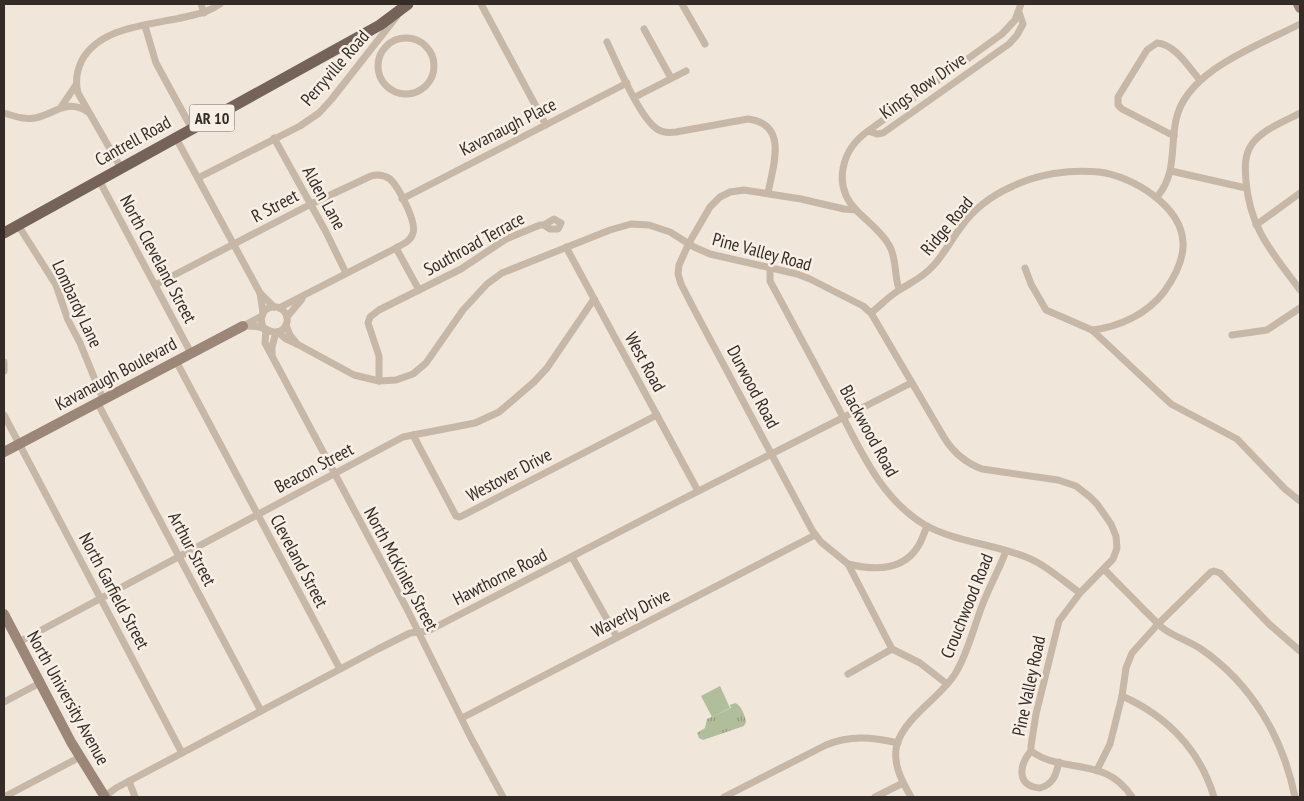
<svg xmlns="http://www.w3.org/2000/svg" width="1304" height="801" font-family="'PT Sans Narrow',sans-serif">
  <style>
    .grass { fill: #b1be9b }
    .park { fill: url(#park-tufts) }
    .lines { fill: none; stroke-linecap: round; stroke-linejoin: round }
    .street { stroke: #c7b7a7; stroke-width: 7 }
    .secondary { stroke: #9b8678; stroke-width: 10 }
    .primary { stroke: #756359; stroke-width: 11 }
    .labels { text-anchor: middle; stroke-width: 5; stroke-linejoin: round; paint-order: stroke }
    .shield { fill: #f8f0e6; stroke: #6f6760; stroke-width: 1 }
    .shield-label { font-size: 16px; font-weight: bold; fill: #342c27 }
    .street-label { font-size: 18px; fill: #342c27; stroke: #f8f0e6 }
  </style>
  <defs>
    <pattern id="park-tufts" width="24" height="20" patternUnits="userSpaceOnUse" patternTransform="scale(1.25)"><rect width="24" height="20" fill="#b1be9b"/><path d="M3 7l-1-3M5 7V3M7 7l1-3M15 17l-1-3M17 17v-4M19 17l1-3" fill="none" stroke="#919b7e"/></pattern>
  </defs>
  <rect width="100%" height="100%" fill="#f0e6da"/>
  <path class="grass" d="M720 686 730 708 712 717 701 696Z"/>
  <path class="park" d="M735 703C741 705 745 715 746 722L744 726 703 740 699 738 697 733 705 728 707 719 731 708 730 705Z"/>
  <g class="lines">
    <g class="street">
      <path d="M201 4 204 13"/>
      <path d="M481 4 546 125"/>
      <path d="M682 4 705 44"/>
      <path d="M145 26 156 63 192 129"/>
      <path d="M644 29 671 78"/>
      <circle cx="406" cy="66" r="28"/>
      <path d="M607 42C617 63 639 117 657 129 663 133 669 133 676 132L748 119C789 124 773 166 768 193"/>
      <path d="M635 97 686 71"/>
      <path d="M61 107 76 85"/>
      <path d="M4 113C14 116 24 120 35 118 55 114 66 98 88 112"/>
      <path d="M1300 113C1284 122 1263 129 1252 144 1244 155 1245 168 1246 181 1250 230 1273 253 1300 290"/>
      <path d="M868 131 1002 34 1015 20 1021 4"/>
      <path d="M1174 136 1122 109 1118 105V97L1147 50 1157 43C1175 44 1189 68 1200 80"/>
      <path d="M176 138 260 293 274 307"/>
      <path d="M274 138 326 232 346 273"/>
      <path d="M121 168 78 93C75 81 77 70 82 60 101 26 151 25 185 17 198 14 209 12 220 4"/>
      <path d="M1171 171 1246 188"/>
      <path d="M198 178 300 126 319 113 331 100 397 16"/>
      <path d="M99 180 191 353"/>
      <path d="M1157 197C1177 173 1170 149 1176 120 1186 70 1260 45 1300 24"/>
      <path d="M402 199 627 83"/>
      <path d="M856 210 844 209 801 199 744 190 730 192 720 197 710 207 689 243 679 265 678 274 681 284 696 313 812 530 821 542 848 564 892 649 920 663 947 684"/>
      <path d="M554 219 561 223 558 229H550L544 225Z"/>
      <path d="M18 225 56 285 68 320 80 343 103 399"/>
      <path d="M1256 225 1300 193"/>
      <path d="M566 247 698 491"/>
      <path d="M396 248 419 290"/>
      <path d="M770 267V281C791 320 812 359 833 398 858 444 878 497 925 525 956 542 993 544 1026 557 1046 565 1062 580 1080 593"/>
      <path d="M1025 268 1031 284 1046 310 1092 330 1171 404 1237 439 1285 489 1300 501"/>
      <path d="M155 285 311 204 371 176C378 174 384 175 390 179 398 186 417 222 413 233 411 241 403 244 396 248L279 308"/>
      <path d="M899 289C894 275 897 258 889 245 881 231 868 222 857 211 832 186 841 150 868 131L877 134 883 133 1009 44 1017 35 1023 24 1019 12"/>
      <path d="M260 293 263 313"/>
      <path d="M871 313C881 305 890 295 901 289 912 282 923 277 932 267 943 256 951 240 961 227 973 210 991 196 1011 187 1037 174 1070 169 1099 172 1132 176 1182 206 1183 243 1184 261 1174 278 1164 292 1147 314 1119 327 1092 330"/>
      <path d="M287 317 302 299"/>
      <path d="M286 325 290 335 297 344"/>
      <path d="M243 326C248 326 254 326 259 327 268 329 276 337 284 328 292 319 284 305 272 307 261 309 259 320 264 329"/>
      <path d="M243 326 262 316"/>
      <path d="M266 329 265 343 407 609 471 738 503 797"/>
      <path d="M278 332 286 339 297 344 354 375 379 381 396 380 413 374 426 363 463 310 487 284 502 273 610 230 631 224 649 225 670 232 694 247 710 254 797 274 810 279 863 306 871 313 945 439C954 453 966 463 982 469L1058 480 1076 486 1090 497 1097 504 1111 524 1116 536 1117 548 1113 559 1080 593 1059 621 1036 714 1031 746V751C1064 775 1105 755 1132 797"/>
      <path d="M1232 335 1267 330 1300 308"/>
      <path d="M272 355V347L276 332"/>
      <path d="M176 361 340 669"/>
      <path d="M4 362V371"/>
      <path d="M379 381V356L368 323 370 317 379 310 461 269 506 239 540 225H544"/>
      <path d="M97 402 261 711"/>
      <path d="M4 415 182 753"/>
      <path d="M413 435 456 516 460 517 657 415"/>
      <path d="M572 557 617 637"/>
      <path d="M848 564C872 570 901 572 917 548 922 541 924 533 927 526"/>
      <path d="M1104 569C1117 583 1131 596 1144 610 1151 616 1157 624 1164 629 1175 637 1189 641 1201 649 1252 684 1283 738 1295 797"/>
      <path d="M19 642 403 437 475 423 499 412 534 382 547 368 594 299"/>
      <path d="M848 674 892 649"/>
      <path d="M1122 696C1167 716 1200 750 1214 797"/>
      <path d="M4 702 40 683"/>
      <path d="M462 718 815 535"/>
      <path d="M1031 751C1019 765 1016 786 1040 788 1054 784 1056 774 1059 762"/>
      <path d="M1097 770 1110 744 1122 696 1126 668 1132 653 1158 624 1211 572 1214 571 1220 573 1269 624 1300 651"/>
      <path d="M129 781 135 797"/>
      <path d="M4 797 80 757"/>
      <path d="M104 797 116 788 378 649 410 633 428 631 677 502 911 383"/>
      <path d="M724 797 826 745C850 735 872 737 898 743"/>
      <path d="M875 797 903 783"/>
      <path d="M911 797C902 781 892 764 897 744 906 716 940 698 955 674 968 653 973 629 982 606 989 587 999 570 1006 551"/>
    </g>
    <g class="secondary">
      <path d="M1298 4 1300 8"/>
      <path d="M4 452 243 326"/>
      <path d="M4 614 71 742 105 797"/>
    </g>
    <path class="primary" d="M4 233 380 25 408 4"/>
  </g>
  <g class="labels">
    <rect class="shield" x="189.5" y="104.5" width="45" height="27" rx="4"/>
    <g class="shield-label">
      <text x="212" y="124">AR 10</text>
    </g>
    <g class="street-label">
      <text transform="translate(335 68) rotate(-49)" y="6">Perryville Road</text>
      <text transform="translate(923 86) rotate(-35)" y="6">Kings Row Drive</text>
      <text transform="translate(508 127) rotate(-27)" y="6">Kavanaugh Place</text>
      <text transform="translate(133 141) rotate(-29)" y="6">Cantrell Road</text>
      <text transform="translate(324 198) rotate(61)" y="6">Alden Lane</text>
      <text transform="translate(275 206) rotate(-28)" y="6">R Street</text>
      <text transform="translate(947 226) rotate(-50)" y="6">Ridge Road</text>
      <text transform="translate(474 244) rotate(-29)" y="6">Southroad Terrace</text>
      <text transform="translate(762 252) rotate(15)" y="6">Pine Valley Road</text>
      <text transform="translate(158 259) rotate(62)" y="6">North Cleveland Street</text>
      <text transform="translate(77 304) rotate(65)" y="6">Lombardy Lane</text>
      <text transform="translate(645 362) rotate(61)" y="6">West Road</text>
      <text transform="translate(116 374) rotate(-28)" y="6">Kavanaugh Boulevard</text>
      <text transform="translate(753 387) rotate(62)" y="6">Durwood Road</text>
      <text transform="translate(869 431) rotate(61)" y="6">Blackwood Road</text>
      <text transform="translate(314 468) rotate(-28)" y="6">Beacon Street</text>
      <text transform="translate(509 475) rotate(-28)" y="6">Westover Drive</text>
      <text transform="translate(192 549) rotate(62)" y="6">Arthur Street</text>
      <text transform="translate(299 561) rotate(62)" y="6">Cleveland Street</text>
      <text transform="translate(401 569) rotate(62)" y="6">North McKinley Street</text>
      <text transform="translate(500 577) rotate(-27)" y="6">Hawthorne Road</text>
      <text transform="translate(114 591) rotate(62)" y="6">North Garfield Street</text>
      <text transform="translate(967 606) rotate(-68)" y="6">Crouchwood Road</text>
      <text transform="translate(631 613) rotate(-27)" y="6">Waverly Drive</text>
      <text transform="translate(1029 686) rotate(-78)" y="6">Pine Valley Road</text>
      <text transform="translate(68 698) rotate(61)" y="6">North University Avenue</text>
    </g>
  </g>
  <rect width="1304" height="801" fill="none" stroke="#342c27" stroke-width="10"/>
</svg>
